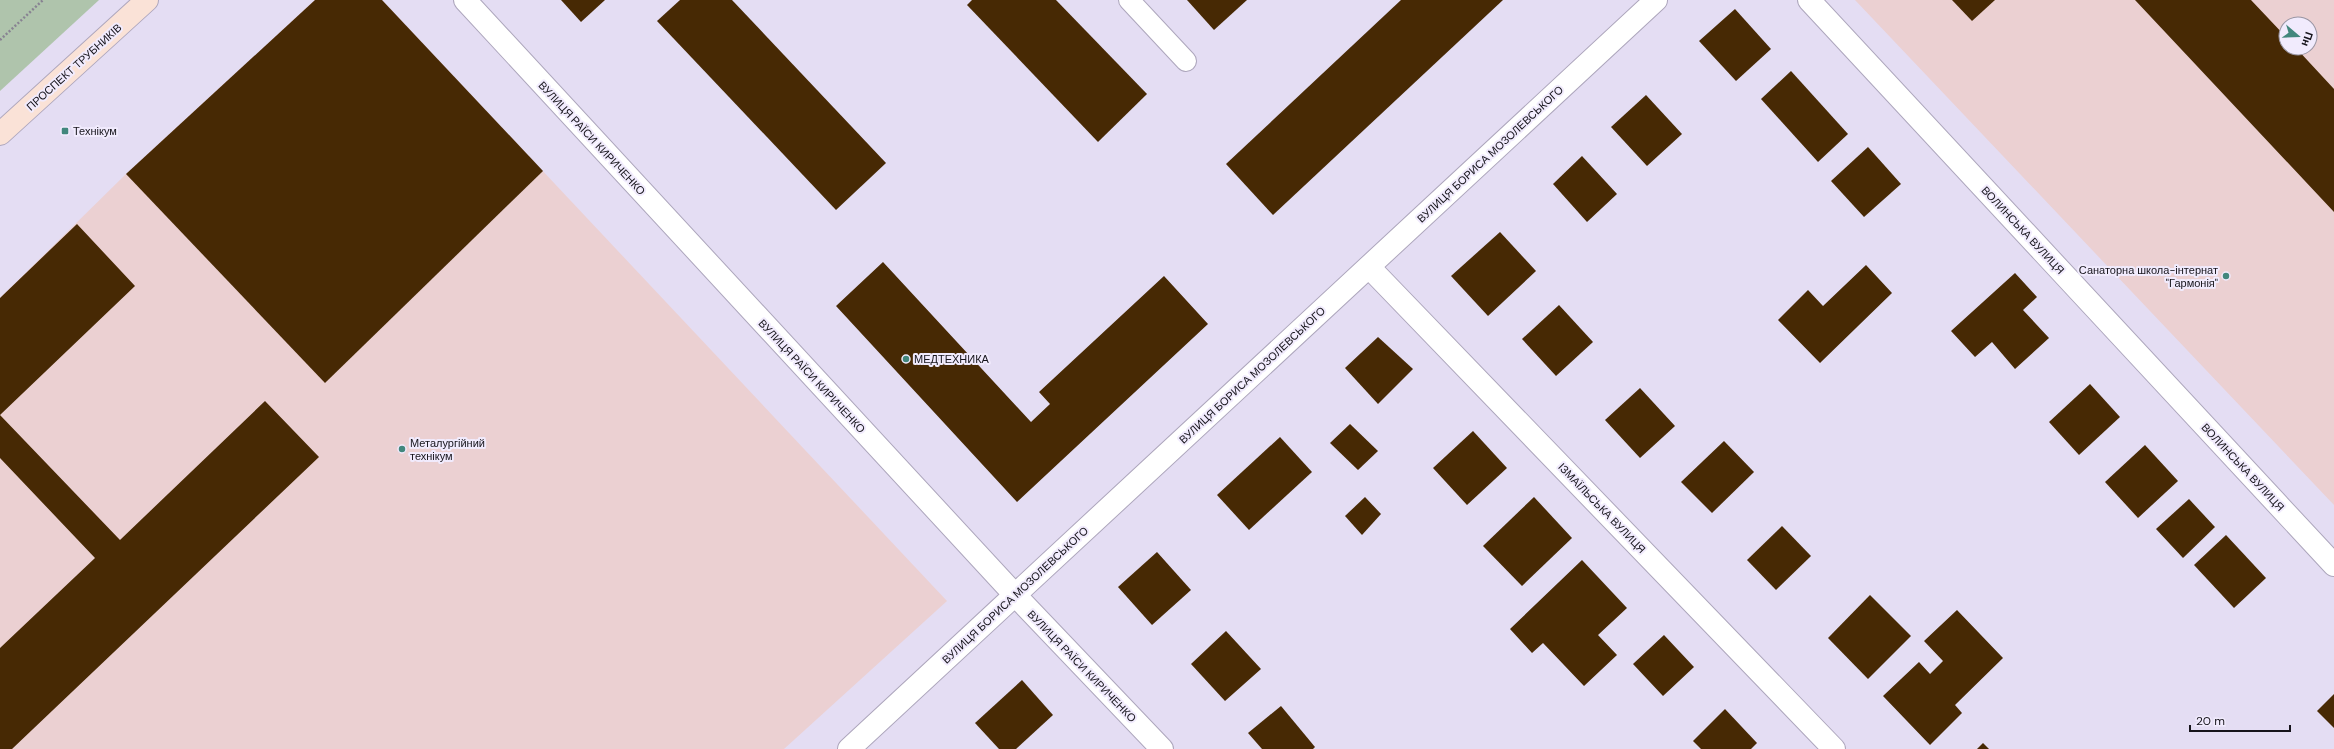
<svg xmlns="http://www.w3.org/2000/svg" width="2334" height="749" font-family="'DM Sans',sans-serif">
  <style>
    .education { fill: #ebd0d2; fill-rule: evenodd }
    .green { fill: #afc4ac }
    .building { fill: #472904 }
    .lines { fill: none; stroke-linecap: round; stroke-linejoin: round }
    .service-casing { stroke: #ada6bc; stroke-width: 22 }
    .minor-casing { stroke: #ada6bc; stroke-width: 24 }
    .secondary-casing { stroke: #ada6bc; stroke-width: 24 }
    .path { stroke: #888392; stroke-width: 2.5; stroke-dasharray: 2 2; stroke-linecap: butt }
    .service { stroke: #fff; stroke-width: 20 }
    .minor { stroke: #fff; stroke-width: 22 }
    .secondary { stroke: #fae2d7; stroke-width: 22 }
    .poi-dot { fill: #42877d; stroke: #f1ebfd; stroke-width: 1.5 }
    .labels { text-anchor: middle; stroke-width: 4; stroke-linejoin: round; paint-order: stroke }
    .street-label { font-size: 11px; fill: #16141b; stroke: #f1ebfd }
    .poi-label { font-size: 11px; fill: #16141b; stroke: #f1ebfd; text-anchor: start }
  </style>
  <rect width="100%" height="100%" fill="#e4ddf3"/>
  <g class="education">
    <path d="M315 0H382L947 601 784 749H0V298L126 174Z"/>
    <path d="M1855 0H2334V505ZM2286 24H2310V48H2286Z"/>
  </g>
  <path class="green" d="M0 0H99L0 91Z"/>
  <g class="building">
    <path d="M315 0H382L543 171 325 383 126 174Z"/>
    <path d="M561 0H605L581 22Z"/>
    <path d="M680 0H732L886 163 836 210 657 21Z"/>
    <path d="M972 0H1056L1147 94 1098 142 967 5Z"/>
    <path d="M1187 0H1247L1214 30Z"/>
    <path d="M1401 0H1503L1273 215 1226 164Z"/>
    <path d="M1952 0H1995L1972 21Z"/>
    <path d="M2135 0H2251L2286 37V48H2296L2334 89V212Z"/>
    <path d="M1735 9 1771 49 1736 81 1699 41Z"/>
    <path d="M1791 71 1848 134 1818 162 1761 99Z"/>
    <path d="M1646 95 1682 134 1647 166 1611 127Z"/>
    <path d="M1868 147 1901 184 1864 217 1831 181Z"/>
    <path d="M1582 156 1617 194 1587 222 1553 184Z"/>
    <path d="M77 224 135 286 0 415 120 540 265 401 319 457 12 749H0V648L95 558 0 458V298Z"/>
    <path d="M1500 232 1536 271 1488 316 1451 276Z"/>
    <path d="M883 262 1031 422 1050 404 1039 392 1164 276 1208 324 1017 502 836 306Z"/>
    <path d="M1866 265 1892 293 1820 363 1778 320 1808 290 1823 306Z"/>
    <path d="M2015 273 2037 297 2023 310 2049 338 2015 369 1992 342 1975 357 1951 331Z"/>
    <path d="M1559 305 1593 342 1556 376 1522 339Z"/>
    <path d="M1378 337 1413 369 1378 404 1345 368Z"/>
    <path d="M2090 384 2120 417 2079 455 2049 422Z"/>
    <path d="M1640 388 1675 426 1640 458 1605 420Z"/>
    <path d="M1350 424 1378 451 1358 470 1330 443Z"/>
    <path d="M1473 431 1507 468 1467 505 1433 468Z"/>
    <path d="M1280 437 1312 472 1249 530 1217 495Z"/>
    <path d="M1724 441 1754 472 1712 513 1681 482Z"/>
    <path d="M2145 445 2178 481 2138 518 2105 482Z"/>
    <path d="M1365 497 1381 514 1362 535 1345 516Z"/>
    <path d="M1534 497 1572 538 1522 586 1483 546Z"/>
    <path d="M2189 499 2215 527 2183 558 2156 529Z"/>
    <path d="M1782 526 1811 556 1776 590 1747 560Z"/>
    <path d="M2226 535 2266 578 2234 608 2194 565Z"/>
    <path d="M1157 552 1191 590 1152 625 1118 587Z"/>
    <path d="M1582 560 1627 608 1598 635 1617 655 1584 686 1543 643 1532 653 1510 629Z"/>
    <path d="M1870 595 1911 636 1868 679 1828 638Z"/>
    <path d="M1957 610 2003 658 1955 705 1962 713 1930 745 1883 696 1919 662 1930 674 1943 661 1924 641Z"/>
    <path d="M1226 631 1261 669 1225 701 1191 664Z"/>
    <path d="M1664 635 1694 667 1663 696 1633 664Z"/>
    <path d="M1022 680 1053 715 1016 749H999L975 723Z"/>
    <path d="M2334 694V728L2317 711Z"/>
    <path d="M1281 706 1315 747 1313 749H1262L1248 733Z"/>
    <path d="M1725 709 1757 743 1751 749H1701L1693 741Z"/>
    <path d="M1983 743 1989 749H1977Z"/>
  </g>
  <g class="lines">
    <defs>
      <path id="service" d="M1129 0 1186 61"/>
      <g id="minor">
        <path d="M465 0 1015 595 1162 749"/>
        <path d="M1809 0 2334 565"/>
        <path d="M1369 267 1834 749"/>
        <path d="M849 749 1656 0"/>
      </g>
      <path id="secondary" d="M0 134 147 0"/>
    </defs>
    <use href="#service" class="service-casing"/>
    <use href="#minor" class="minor-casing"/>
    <use href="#secondary" class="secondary-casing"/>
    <path class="path" d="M0 40 43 0"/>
    <use href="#service" class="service"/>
    <use href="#minor" class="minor"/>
    <use href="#secondary" class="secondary"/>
  </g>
  <g class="poi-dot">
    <rect x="61" y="127" width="8" height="8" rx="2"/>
    <circle cx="2226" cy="276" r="4"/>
    <circle cx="906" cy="359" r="4"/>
    <circle cx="402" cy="449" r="4"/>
  </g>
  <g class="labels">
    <g class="street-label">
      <text transform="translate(74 67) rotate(-42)" y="4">ПРОСПЕКТ ТРУБНИКІВ</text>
      <text transform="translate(592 138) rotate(47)" y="4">ВУЛИЦЯ РАЇСИ КИРИЧЕНКО</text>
      <text transform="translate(1490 154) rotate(-43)" y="4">ВУЛИЦЯ БОРИСА МОЗОЛЕВСЬКОГО</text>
      <text transform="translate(2023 230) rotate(47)" y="4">ВОЛИНСЬКА ВУЛИЦЯ</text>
      <text transform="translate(1252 375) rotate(-43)" y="4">ВУЛИЦЯ БОРИСА МОЗОЛЕВСЬКОГО</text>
      <text transform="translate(812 376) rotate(47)" y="4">ВУЛИЦЯ РАЇСИ КИРИЧЕНКО</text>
      <text transform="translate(2243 467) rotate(47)" y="4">ВОЛИНСЬКА ВУЛИЦЯ</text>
      <text transform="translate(1602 508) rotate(46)" y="4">ІЗМАЇЛЬСЬКА ВУЛИЦЯ</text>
      <text transform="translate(1015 595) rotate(-43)" y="4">ВУЛИЦЯ БОРИСА МОЗОЛЕВСЬКОГО</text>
      <text transform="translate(1082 666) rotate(46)" y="4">ВУЛИЦЯ РАЇСИ КИРИЧЕНКО</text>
    </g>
    <g class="poi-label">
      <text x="73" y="135">Технікум</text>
      <text x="2218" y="274" text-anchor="end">Санаторна школа-інтернат<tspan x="2218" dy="13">"Гармонія"</tspan></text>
      <text x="914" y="363">МЕДТЕХНИКА</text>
      <text x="410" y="447">Металургійний<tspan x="410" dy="13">технікум</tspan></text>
    </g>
  </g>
  <g transform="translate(2298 36) rotate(109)"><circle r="19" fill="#f1ebfd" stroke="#9995a3"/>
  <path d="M0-3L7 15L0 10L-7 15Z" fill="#42877d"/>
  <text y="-6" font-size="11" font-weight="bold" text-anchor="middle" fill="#16141b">Пн</text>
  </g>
  <path d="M2190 725v6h100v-6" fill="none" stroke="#16141b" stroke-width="2"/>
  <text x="2196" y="725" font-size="12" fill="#16141b" stroke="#f1ebfd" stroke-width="3" paint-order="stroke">20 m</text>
</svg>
